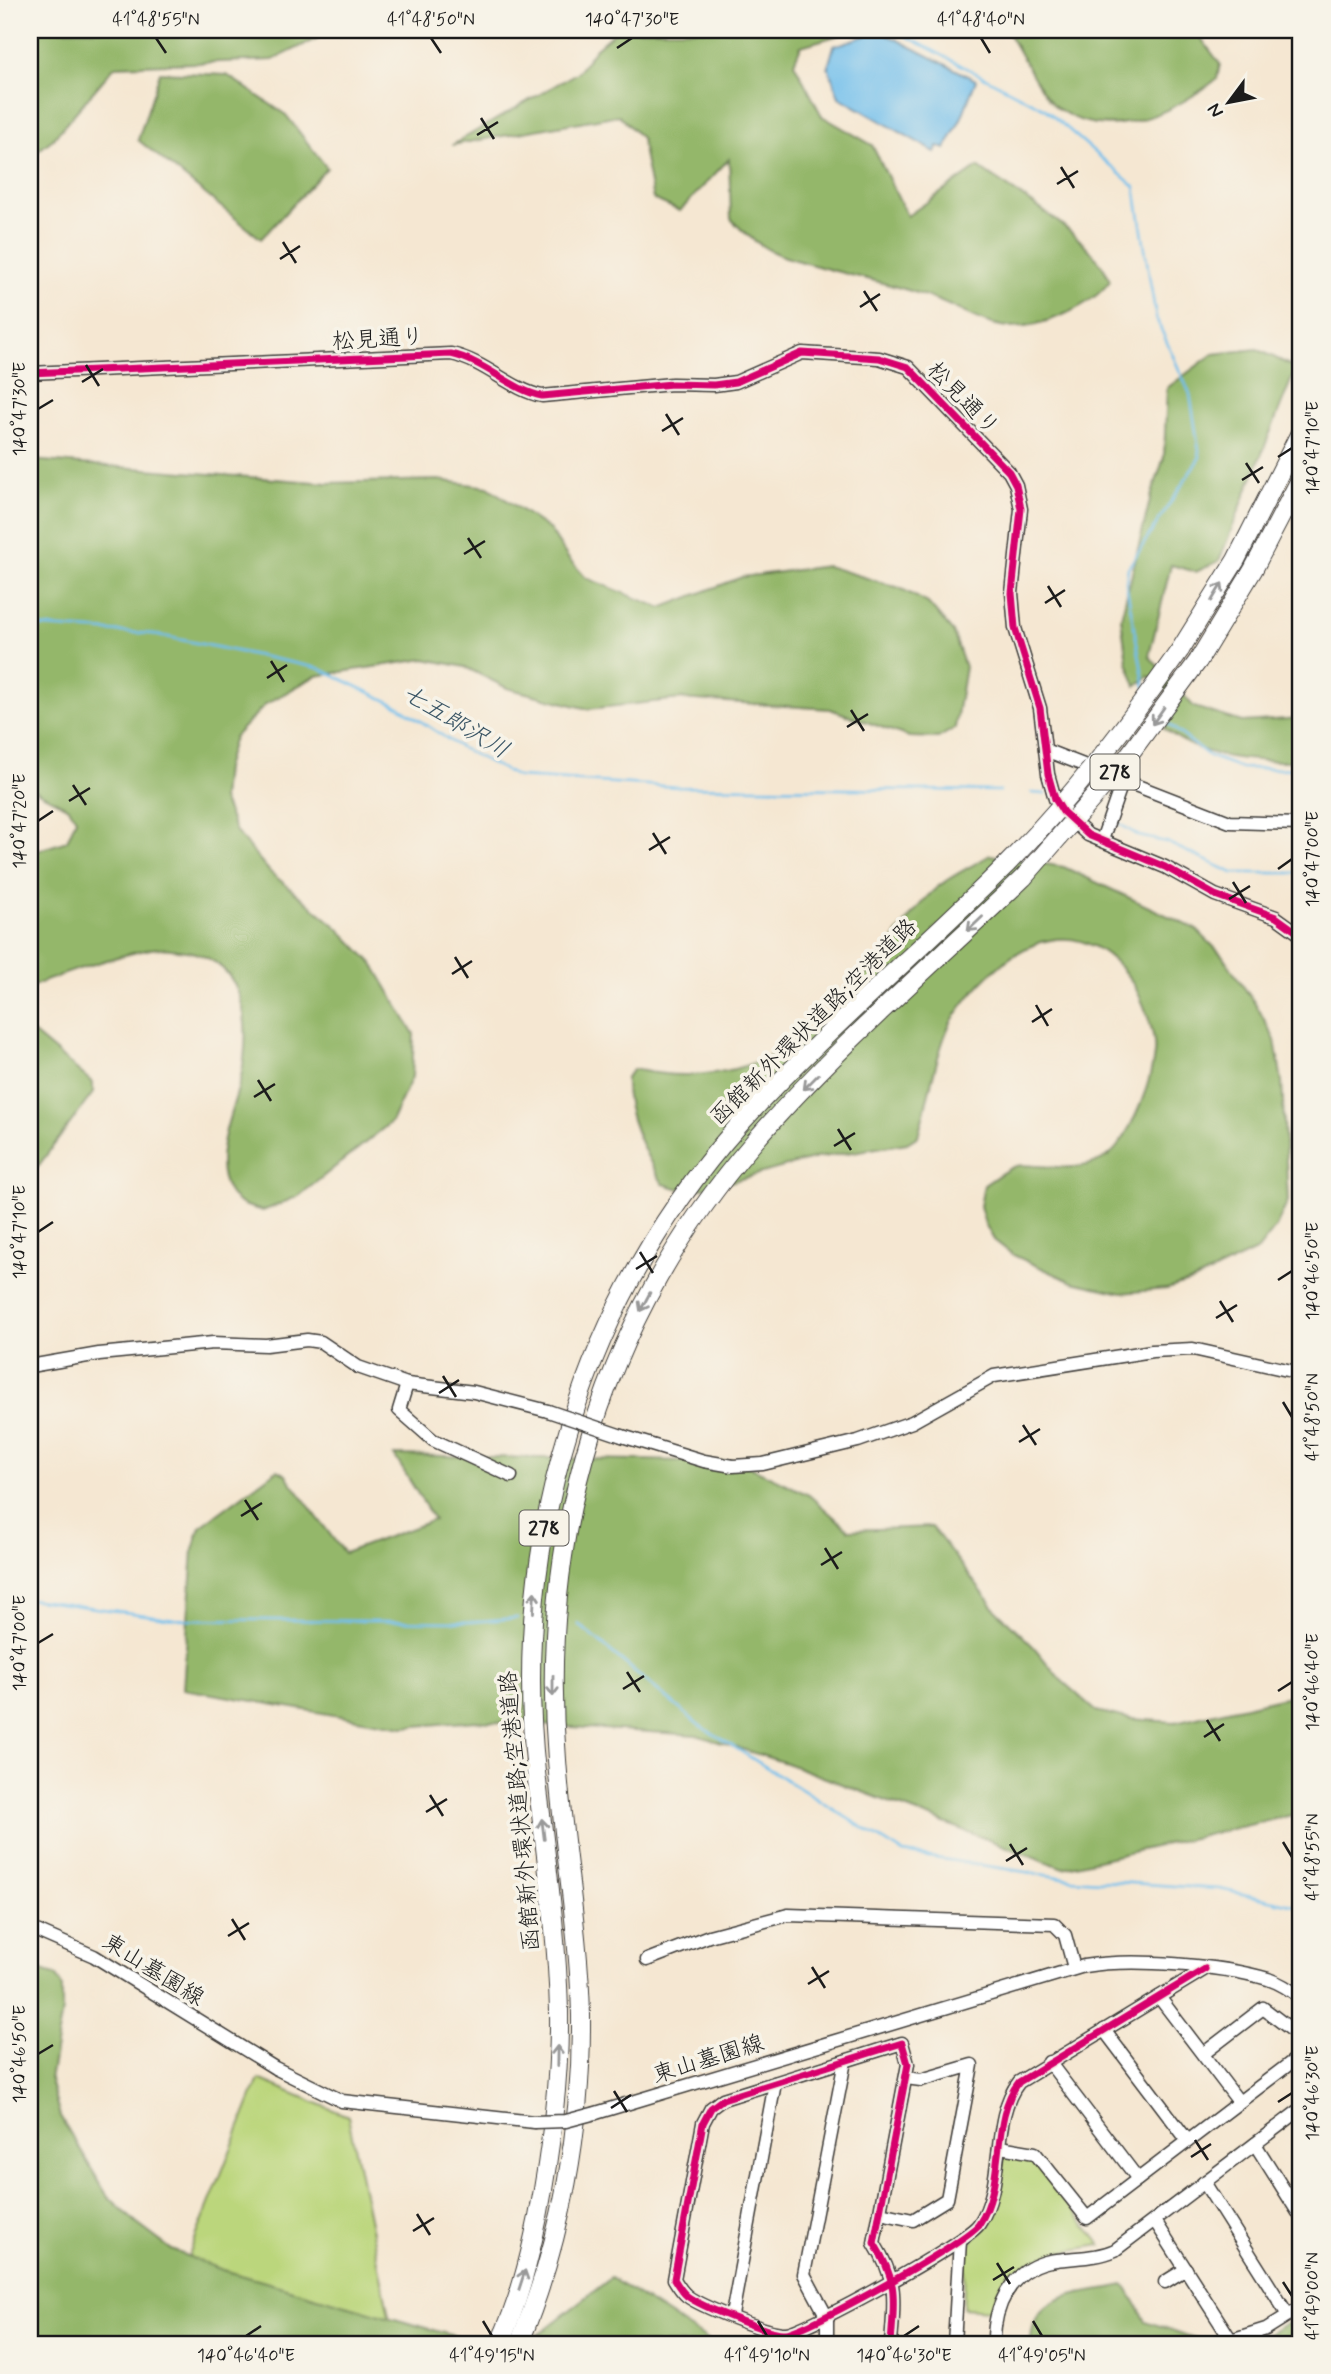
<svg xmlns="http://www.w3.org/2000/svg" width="1331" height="2374" font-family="Mynerve,'Klee One',sans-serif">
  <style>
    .green { fill: #bbd67b; stroke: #6c794c; stroke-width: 2 }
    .forest { fill: #94b76b; stroke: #586a44; stroke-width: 2 }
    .water { fill: #72bfec; stroke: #476e84; stroke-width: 2 }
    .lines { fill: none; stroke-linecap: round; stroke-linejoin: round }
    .stream { stroke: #72bfec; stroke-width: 2.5 }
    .minor-casing { stroke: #3d3a37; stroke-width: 15 }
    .highway-casing { stroke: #3d3a37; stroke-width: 20 }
    .minor { stroke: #fff; stroke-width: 12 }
    .highway { stroke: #fff; stroke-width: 18 }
    .minor-bridge-casing { stroke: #3d3a37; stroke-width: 15; stroke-linecap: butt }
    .highway-bridge-casing { stroke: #3d3a37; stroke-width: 20; stroke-linecap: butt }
    .minor-bridge { stroke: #fff; stroke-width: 12 }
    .highway-bridge { stroke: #fff; stroke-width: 18 }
    .cycleway-casing { stroke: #f7f3e8; stroke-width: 11 }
    .cycleway { stroke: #d6006c; stroke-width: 7 }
    .oneway { stroke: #999 }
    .ticks { fill: none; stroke: #1c1c1c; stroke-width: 2.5 }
    .labels { text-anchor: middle; stroke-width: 7; stroke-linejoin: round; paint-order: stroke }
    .shield { fill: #f7f3e8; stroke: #5e5c59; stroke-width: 2 }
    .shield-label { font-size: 21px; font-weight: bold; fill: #1c1c1c }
    .street-label { font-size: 23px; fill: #1c1c1c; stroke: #f7f3e8 }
    .water-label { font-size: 24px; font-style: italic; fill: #3a5565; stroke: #f7f3e8 }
    .neatline { fill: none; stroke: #1c1c1c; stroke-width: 2.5 }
    .ticks-label { font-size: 18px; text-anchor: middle; fill: #1c1c1c }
  </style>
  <rect width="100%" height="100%" fill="#f7f3e8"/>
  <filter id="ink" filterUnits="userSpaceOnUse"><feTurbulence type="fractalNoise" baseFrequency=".0143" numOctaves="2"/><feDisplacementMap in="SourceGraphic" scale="14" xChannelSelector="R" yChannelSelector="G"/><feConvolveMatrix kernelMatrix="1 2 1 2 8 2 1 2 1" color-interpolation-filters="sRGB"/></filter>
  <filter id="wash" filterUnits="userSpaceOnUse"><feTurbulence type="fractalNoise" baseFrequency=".00686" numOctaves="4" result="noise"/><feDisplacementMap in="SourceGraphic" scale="28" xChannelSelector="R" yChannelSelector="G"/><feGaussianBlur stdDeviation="1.57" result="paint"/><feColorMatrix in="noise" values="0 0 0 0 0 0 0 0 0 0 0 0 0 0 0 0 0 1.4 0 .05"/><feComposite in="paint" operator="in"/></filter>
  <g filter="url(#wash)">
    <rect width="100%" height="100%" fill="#f5e7d2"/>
    <g class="green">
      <path d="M259 2079 348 2116 395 2344 170 2302Z"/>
      <path d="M1010 2154 1033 2158 1101 2245C1051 2254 1011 2255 991 2310L963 2308 966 2248 990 2218 1004 2158Z"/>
    </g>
    <g class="forest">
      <path d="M30 30H324L318 38 273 60 115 66 53 139 30 157Z"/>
      <path d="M617 30H857L801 46 794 63 822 116 872 145 907 216 978 167C1017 195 1093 235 1110 281 1091 307 1044 327 1011 327 984 326 961 309 936 300 897 284 854 277 813 265 800 261 785 258 773 252 756 244 743 232 731 219L729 159 680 211 653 199 641 138 619 115 452 145 578 72 595 49Z"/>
      <path d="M1006 30H1195L1220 64 1217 79C1174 112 1105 147 1055 106 1041 95 1018 48 1006 30Z"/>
      <path d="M160 72 227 75 286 115 327 168 261 239 138 140Z"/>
      <path d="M1257 349 1296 368 1219 561 1196 572 1171 565 1149 656 1194 707 1242 722 1301 718V761C1252 761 1203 761 1164 728L1179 703 1149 676 1136 686 1127 662 1121 618 1150 500 1164 457 1167 388 1213 354Z"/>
      <path d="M30 460 327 483 438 480 488 487 550 530 568 558 586 578 661 608 742 577 827 566 900 588 928 603 953 632 965 667 955 728 938 738 909 737 830 709 681 699 588 709 507 688 465 667 425 659 316 676 266 704 234 737 225 768 222 799 236 832 270 872 337 927 374 965 414 1034 412 1077 391 1122 299 1196 263 1211C249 1207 237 1205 228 1191 209 1159 234 1110 241 1077 252 1022 246 956 178 950 169 949 160 947 151 949 111 957 68 972 30 987V853L67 841 76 819 69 808 30 788Z"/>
      <path d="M990 855 1064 867 1196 929 1222 955 1258 1008 1275 1040 1282 1081 1288 1201 1276 1227 1258 1250 1195 1280 1167 1289 1121 1293 1072 1282 1013 1255 994 1240 985 1224 980 1206 984 1185C994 1179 1005 1169 1016 1166 1022 1164 1031 1166 1037 1166 1064 1168 1098 1171 1117 1147 1135 1123 1151 1083 1154 1054 1157 1034 1141 995 1130 979 1070 898 996 954 953 1019 939 1040 926 1109 918 1136L907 1143 816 1158 719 1185 686 1191 663 1184C644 1153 624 1114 626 1077L634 1069C712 1087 780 1064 838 1008 872 975 895 931 928 896 943 879 971 867 990 855Z"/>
      <path d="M33 1033 93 1083V1093L30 1177V1035Z"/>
      <path d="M394 1455 740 1462 809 1495 849 1530 932 1527 996 1610 1034 1647 1060 1679 1096 1711 1131 1719 1175 1722 1289 1696 1301 1697V1813L1063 1868 786 1763 696 1735 476 1721 404 1727 183 1689 193 1550 200 1527 277 1470 285 1474 344 1553 434 1520Z"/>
      <path d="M30 1967 55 1975 62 1986V2011L50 2080 60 2116 107 2195 136 2223 172 2250 220 2269 482 2344H30Z"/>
      <path d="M611 2278 714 2344H526Z"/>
      <path d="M1125 2285 1146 2321 1211 2344H1031C1030 2291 1084 2294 1125 2285Z"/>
      <path d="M1301 2315V2344H1251Z"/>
    </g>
    <path class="water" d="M880 31 976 80 961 119 945 149 938 146 935 152 839 97 828 67 834 46Z"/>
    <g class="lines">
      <g class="stream">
        <path d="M894 30 1045 109 1135 187 1156 318 1190 394 1200 457 1128 568 1126 583 1145 687"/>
        <path d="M30 626 153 634 318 668 398 706 461 748 518 777 679 787 1000 791"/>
        <path d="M1163 720 1209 756 1240 768 1301 769"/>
        <path d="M1032 793 1045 794"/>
        <path d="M1120 824 1139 836 1166 842 1233 873H1301"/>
        <path d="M30 1599 175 1619 469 1622 518 1618"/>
        <path d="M578 1624 699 1725 903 1853 1071 1879 1220 1889 1301 1907"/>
      </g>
    </g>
  </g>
  <g filter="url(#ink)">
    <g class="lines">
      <defs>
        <g id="minor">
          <path d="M30 373 451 354C485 361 511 390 542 396L672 384 714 385 736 382 802 353 879 358 908 367 1009 472 1016 485 1021 509 1012 593 1015 628 1040 708 1048 774 1055 799 1063 812 1088 835 1165 867 1215 895 1276 917 1301 935"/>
          <path d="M1045 750 1230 822 1301 824"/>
          <path d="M1102 840 1123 780"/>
          <path d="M30 1366 99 1354 213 1343 266 1345 307 1340 321 1342 358 1367 407 1384 474 1392 548 1411"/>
          <path d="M407 1384 399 1410 433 1440 511 1476"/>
          <path d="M622 1436 704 1461 733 1466 763 1464 858 1441 912 1422 994 1376 1152 1351 1193 1349 1301 1373"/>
          <path d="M30 1928 94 1956 275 2068 342 2101 534 2122"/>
          <path d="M647 1960 709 1936 788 1915 1054 1924 1065 1935 1074 1968"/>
          <path d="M1159 1997 1239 2102"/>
          <path d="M1104 2030 1188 2141"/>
          <path d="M1203 2054 1263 2008 1301 2037"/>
          <path d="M1049 2062 1138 2179"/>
          <path d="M596 2113 1084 1966C1133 1958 1220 1965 1268 1979 1280 1983 1291 1990 1301 1998"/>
          <path d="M1255 2144 1301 2217"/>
          <path d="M1000 2147 1035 2153 1087 2218 1301 2055"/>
          <path d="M1204 2182 1288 2315"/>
          <path d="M880 2213 913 2220 947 2199 972 2065 921 2080 906 2078"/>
          <path d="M1155 2221 1231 2340 1266 2329 1301 2307"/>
          <path d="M1165 2282 1186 2269"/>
          <path d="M732 2315 775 2083"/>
          <path d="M827 2344V2317L804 2274 845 2061"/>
          <path d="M891 2344C894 2300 899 2283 874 2243L908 2064 902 2043 723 2099 711 2108 703 2123 674 2279C677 2284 682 2292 687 2296 700 2306 769 2334 786 2333 807 2331 967 2242 979 2224 1006 2185 990 2118 1019 2082L1205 1969"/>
          <path d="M954 2344 960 2240"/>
          <path d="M994 2344C993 2307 1011 2269 1050 2261 1072 2257 1095 2259 1115 2250L1301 2109"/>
        </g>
        <g id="highway">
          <path d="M1180 650 1236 560 1301 431"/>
          <path d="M1198 661 1253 570 1301 478"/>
          <path d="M499 2344C518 2305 529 2260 538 2217 551 2149 560 2081 559 2011 557 1931 545 1851 536 1772 511 1539 583 1300 739 1125 822 1033 919 952 1007 864"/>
          <path d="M519 2344C562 2241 582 2127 581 2015 579 1930 563 1845 557 1760 538 1532 603 1317 754 1142 836 1047 934 964 1024 877"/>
        </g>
      </defs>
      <use href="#minor" class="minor-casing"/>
      <use href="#highway" class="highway-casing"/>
      <use href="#minor" class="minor"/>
      <use href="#highway" class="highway"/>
      <defs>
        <g id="minor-bridge">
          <path d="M548 1411 622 1436"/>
          <path d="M534 2122 566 2121 596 2113"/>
        </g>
        <g id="highway-bridge">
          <path d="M1007 864C1072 798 1127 725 1180 650"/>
          <path d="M1024 877 1120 767 1198 661"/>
        </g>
      </defs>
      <use href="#minor-bridge" class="minor-bridge-casing"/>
      <use href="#highway-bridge" class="highway-bridge-casing"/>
      <use href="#minor-bridge" class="minor-bridge"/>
      <use href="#highway-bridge" class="highway-bridge"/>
      <defs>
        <g id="cycleway">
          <path d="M30 373 451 354C485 361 511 390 542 396L672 384 714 385 736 382 802 353 879 358 908 367 1009 472 1016 485 1021 509 1012 593 1015 628 1040 708 1048 774 1055 799 1063 812 1088 835 1165 867 1215 895 1276 917 1301 935"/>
          <path d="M891 2344C894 2300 899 2283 874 2243L908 2064 902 2043 723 2099 711 2108 703 2123 674 2279C677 2284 682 2292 687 2296 700 2306 769 2334 786 2333 807 2331 967 2242 979 2224 1006 2185 990 2118 1019 2082L1205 1969"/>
        </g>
      </defs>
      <use href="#cycleway" class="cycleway-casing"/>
      <use href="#cycleway" class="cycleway"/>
    </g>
    <defs><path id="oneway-shaft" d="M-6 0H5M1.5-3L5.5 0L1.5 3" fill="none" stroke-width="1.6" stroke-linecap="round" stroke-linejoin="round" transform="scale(1.75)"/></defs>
    <g class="oneway">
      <use href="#oneway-shaft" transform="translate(1217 592) rotate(-59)"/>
      <use href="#oneway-shaft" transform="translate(1158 716) rotate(125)"/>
      <use href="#oneway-shaft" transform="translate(975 924) rotate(136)"/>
      <use href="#oneway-shaft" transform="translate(811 1082) rotate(135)"/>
      <use href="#oneway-shaft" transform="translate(645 1302) rotate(118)"/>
      <use href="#oneway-shaft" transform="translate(534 1602) rotate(-87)"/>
      <use href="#oneway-shaft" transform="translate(553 1686) rotate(90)"/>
      <use href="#oneway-shaft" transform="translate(543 1829) rotate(-97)"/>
      <use href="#oneway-shaft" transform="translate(557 2056) rotate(-89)"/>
      <use href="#oneway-shaft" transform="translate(522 2280) rotate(-72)"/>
    </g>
  </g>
  <path class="ticks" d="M156 38 166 53M431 38 441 53M981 38 990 53M617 48 632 38M481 118 494 139M477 135 498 122M1061 167 1074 188M1057 184 1078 171M283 242 296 263M280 259 300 246M864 291 877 311M860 307 880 294M86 365 99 386M82 382 103 369M38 409 53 400M666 414 679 435M662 431 683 418M1278 457 1292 448M1246 463 1259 483M1242 480 1263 467M468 538 481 558M464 554 485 541M1048 586 1061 607M1045 603 1065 590M271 661 284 682M267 678 287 665M851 710 864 731M847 727 868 714M73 785 86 805M69 801 90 788M38 821 53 811M653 833 666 854M649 850 670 837M1278 869 1292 859M1233 882 1246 903M1229 899 1250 886M455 957 468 978M452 974 472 961M1036 1005 1048 1026M1032 1022 1052 1009M258 1080 271 1101M254 1097 275 1084M838 1129 851 1150M834 1146 855 1133M38 1232 53 1222M640 1252 653 1273M636 1269 657 1256M1278 1280 1292 1271M1220 1301 1233 1322M1216 1318 1237 1305M443 1376 456 1397M439 1393 459 1380M1283 1402 1292 1417M1023 1425 1036 1445M1019 1442 1040 1429M245 1500 258 1520M241 1516 262 1503M825 1548 838 1569M821 1565 842 1552M38 1643 53 1634M627 1672 640 1692M623 1689 644 1676M1278 1691 1292 1682M1207 1720 1220 1741M1204 1737 1224 1724M430 1795 443 1816M426 1812 447 1799M1283 1842 1292 1857M1010 1844 1023 1865M1006 1861 1027 1848M232 1919 245 1940M228 1936 249 1923M812 1967 825 1988M808 1984 829 1971M38 2054 53 2045M614 2091 627 2112M1278 2102 1292 2093M611 2108 631 2095M1195 2140 1208 2160M1191 2157 1211 2144M417 2214 430 2235M413 2231 434 2218M997 2263 1010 2284M993 2280 1014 2267M1283 2282 1292 2296M483 2321 492 2336M758 2321 767 2336M1033 2321 1042 2336M246 2336 261 2326M904 2336 919 2326"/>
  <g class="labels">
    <g class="shield">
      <rect x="1090.5" y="754.5" width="49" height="35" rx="5"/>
      <rect x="519.5" y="1510.5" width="49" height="35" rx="5"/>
    </g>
    <g class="shield-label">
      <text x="1115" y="779">278</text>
      <text x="544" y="1535">278</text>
    </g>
    <g class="street-label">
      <text transform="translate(378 338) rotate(-3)" y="8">松見通り</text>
      <text transform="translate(964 398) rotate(46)" y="8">松見通り</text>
      <text transform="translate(813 1021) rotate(-45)" y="8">函館新外環状道路;空港道路</text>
      <text transform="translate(519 1811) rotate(-95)" y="8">函館新外環状道路;空港道路</text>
      <text transform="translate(154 1969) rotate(32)" y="8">東山墓園線</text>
      <text transform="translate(708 2058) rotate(-17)" y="8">東山墓園線</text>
    </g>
    <g class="water-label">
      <text transform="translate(456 721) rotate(31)" y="8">七五郎沢川</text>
    </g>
  </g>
  <rect width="1331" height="2374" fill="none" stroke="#f7f3e8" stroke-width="77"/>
  <g transform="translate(1229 102) rotate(238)" stroke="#f7f3e8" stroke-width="5" paint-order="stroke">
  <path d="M0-5L12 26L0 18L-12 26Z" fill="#1c1c1c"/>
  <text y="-10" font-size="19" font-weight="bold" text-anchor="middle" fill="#1c1c1c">N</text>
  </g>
  <rect x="38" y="38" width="1254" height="2298" class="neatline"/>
  <g class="ticks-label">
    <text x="156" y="25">41°48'55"N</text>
    <text x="431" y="25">41°48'50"N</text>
    <text x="632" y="25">140°47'30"E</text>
    <text x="981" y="25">41°48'40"N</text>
    <text transform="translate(19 409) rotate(-90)" y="6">140°47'30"E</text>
    <text transform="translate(1312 448) rotate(-90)" y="6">140°47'10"E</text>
    <text transform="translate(19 821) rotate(-90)" y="6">140°47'20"E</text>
    <text transform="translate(1312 859) rotate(-90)" y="6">140°47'00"E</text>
    <text transform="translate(19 1232) rotate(-90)" y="6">140°47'10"E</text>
    <text transform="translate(1312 1271) rotate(-90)" y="6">140°46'50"E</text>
    <text transform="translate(1312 1417) rotate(-90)" y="6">41°48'50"N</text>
    <text transform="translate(19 1643) rotate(-90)" y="6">140°47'00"E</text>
    <text transform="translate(1312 1682) rotate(-90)" y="6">140°46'40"E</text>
    <text transform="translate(1312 1857) rotate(-90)" y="6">41°48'55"N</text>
    <text transform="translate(19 2054) rotate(-90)" y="6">140°46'50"E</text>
    <text transform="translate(1312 2093) rotate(-90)" y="6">140°46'30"E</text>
    <text transform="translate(1312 2296) rotate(-90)" y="6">41°49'00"N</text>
    <text x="246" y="2361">140°46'40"E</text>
    <text x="492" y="2361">41°49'15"N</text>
    <text x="767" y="2361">41°49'10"N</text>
    <text x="904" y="2361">140°46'30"E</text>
    <text x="1042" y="2361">41°49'05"N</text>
  </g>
</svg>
